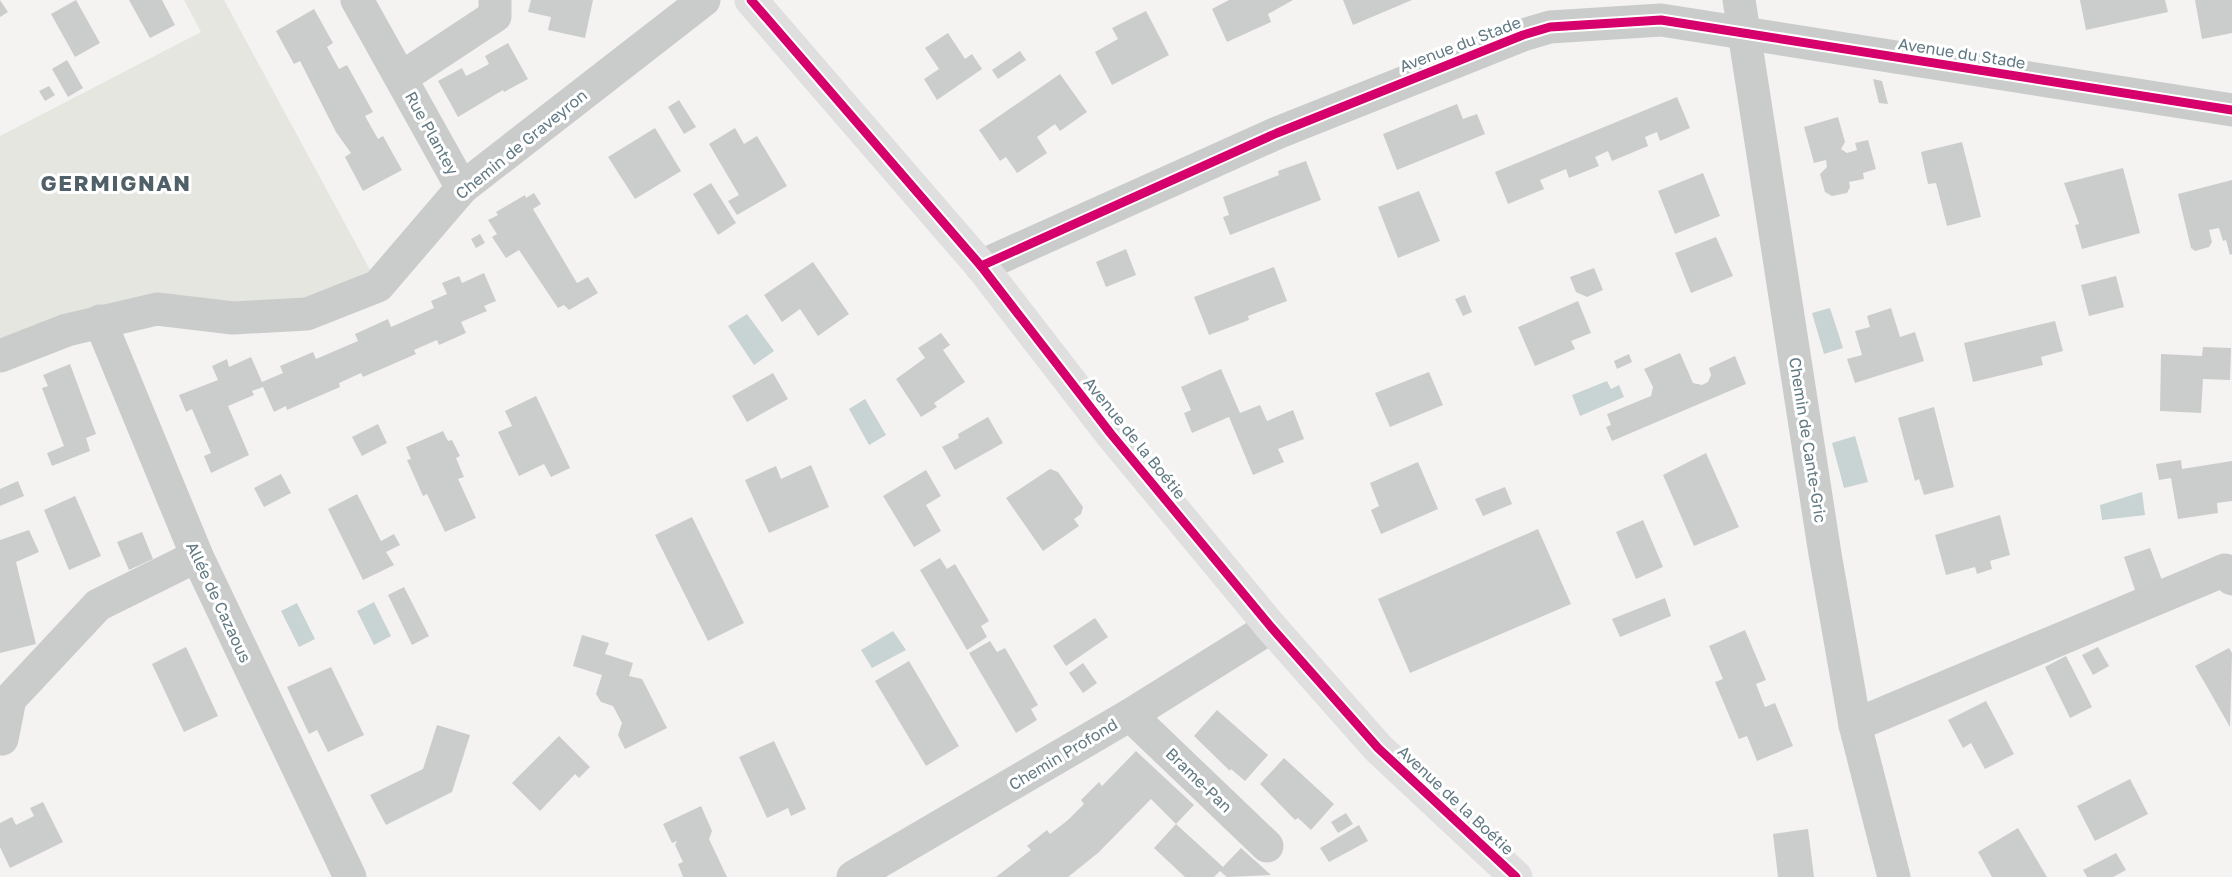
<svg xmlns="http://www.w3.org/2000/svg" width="2232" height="877" font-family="'Golos Text',sans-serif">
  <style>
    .green { fill: #e4e6df }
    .water { fill: #c8d3d4 }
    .building { fill: #cbcdcd }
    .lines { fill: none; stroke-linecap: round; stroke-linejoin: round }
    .minor { stroke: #cacccc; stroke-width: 33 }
    .major { stroke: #dfdfe0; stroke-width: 33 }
    .cycleway-casing { stroke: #fff; stroke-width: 13 }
    .cycleway { stroke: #d6006c; stroke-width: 9 }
    .labels { text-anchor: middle; stroke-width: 6; stroke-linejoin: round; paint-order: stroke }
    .street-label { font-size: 16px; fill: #617983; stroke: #fff }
    .district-label { font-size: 22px; font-weight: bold; letter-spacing: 1.5px; fill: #506068; stroke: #fff }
  </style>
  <rect width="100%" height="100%" fill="#f4f3f1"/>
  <path class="green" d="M184 0H224L375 279 345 301 217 311 0 347V136L201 32Z"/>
  <g class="water">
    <path d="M1830 308 1843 348 1824 354 1812 313Z"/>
    <path d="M747 314 774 351 754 365 728 326Z"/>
    <path d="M1607 381 1611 389 1619 385 1624 397 1580 416 1572 395Z"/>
    <path d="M865 399 886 435 869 445 849 409Z"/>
    <path d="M1855 436 1868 482 1844 488 1832 443Z"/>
    <path d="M2142 492 2145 515 2102 520 2100 505Z"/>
    <path d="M374 602 391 636 374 645 357 611Z"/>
    <path d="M297 603 315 639 299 647 281 611Z"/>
    <path d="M893 631 906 650 872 668 861 650Z"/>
  </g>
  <g class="building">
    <path d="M0 0 8 12 0 17Z"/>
    <path d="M76 0 100 43 75 57 51 14Z"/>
    <path d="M129 0H162L175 25 150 38Z"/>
    <path d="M531 0H593L585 38 548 30 551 17 528 12Z"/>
    <path d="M1229 0H1293L1268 14 1271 22 1227 42 1212 9Z"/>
    <path d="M1343 0H1412L1353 25Z"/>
    <path d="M2080 0H2165L2168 12 2086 30Z"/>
    <path d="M2195 0H2232V33L2202 39Z"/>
    <path d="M314 9 333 43 327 47 339 69 347 65 373 112 365 116 378 139 383 136 402 170 363 191 345 157 351 153 336 132 300 61 294 64 276 31Z"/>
    <path d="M1146 11 1169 55 1112 85 1095 52 1118 39 1112 28Z"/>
    <path d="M948 33 965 59 972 54 982 69 937 100 924 79 939 69 925 48Z"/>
    <path d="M508 43 528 79 504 92 503 90 458 117 438 81 462 68 466 76 478 70 489 64 485 56Z"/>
    <path d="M1020 51 1026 60 998 79 992 70Z"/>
    <path d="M67 60 83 88 68 97 52 69Z"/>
    <path d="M1060 74 1087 112 1060 131 1055 124 1037 137 1047 153 1017 173 1006 157 1000 161 979 130Z"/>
    <path d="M1873 79 1882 81 1888 104 1879 103Z"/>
    <path d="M49 86 55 95 45 101 39 91Z"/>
    <path d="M1677 97 1690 128 1660 141 1657 132 1645 137 1648 146 1612 161 1608 151 1595 157 1599 166 1569 178 1566 169 1540 180 1544 189 1508 204 1495 172Z"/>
    <path d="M679 100 696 127 684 134 668 107Z"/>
    <path d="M1457 104 1463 119 1477 114 1485 134 1397 170 1383 134Z"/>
    <path d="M1838 117 1845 142 1841 149 1847 153 1857 150 1855 143 1868 140 1876 169 1863 173 1864 179 1849 182 1850 187 1847 193 1832 196 1825 192 1820 174 1827 167 1826 160 1814 163 1804 127Z"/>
    <path d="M655 128 681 171 635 199 608 157Z"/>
    <path d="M735 128 744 144 757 136 787 186 737 215 728 201 739 195 709 144Z"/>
    <path d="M1962 142 1981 217 1947 226 1936 183 1928 184 1921 152Z"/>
    <path d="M1306 161 1321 200 1230 235 1223 217 1229 215 1223 197 1279 175 1278 171Z"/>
    <path d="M2123 168 2140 233 2082 249 2075 225 2079 224 2064 183Z"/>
    <path d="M1703 173 1720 216 1675 234 1658 191Z"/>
    <path d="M2232 180V254L2230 255 2226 240 2223 241 2219 228 2209 230 2212 242 2209 247 2195 251 2191 248 2178 194Z"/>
    <path d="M711 183 736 223 718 235 693 194Z"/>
    <path d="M1419 191 1440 241 1398 258 1378 207Z"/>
    <path d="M534 193 541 204 533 209 577 283 588 277 598 293 569 310 564 305 558 308 519 250 506 258 492 237 497 234 488 220 498 215 496 212 525 195 526 198Z"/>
    <path d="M480 234 485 243 476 248 471 239Z"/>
    <path d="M1716 237 1733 276 1691 293 1675 253Z"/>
    <path d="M1126 249 1136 275 1106 287 1096 262Z"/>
    <path d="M813 262 849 314 818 336 800 309 782 322 764 295Z"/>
    <path d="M1274 267 1287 301 1248 316 1249 320 1209 335 1194 297Z"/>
    <path d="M1594 268 1603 290 1587 297 1576 292 1570 277Z"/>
    <path d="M484 273 496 301 484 306 487 311 461 322 466 333 439 345 437 340 414 350 416 354 363 377 361 373 339 383 340 387 287 410 286 406 274 412 263 387 252 391 254 395 228 406 249 455 211 473 204 456 211 453 192 409 186 412 179 395 218 380 212 366 227 359 229 367 251 357 262 382 283 373 280 366 313 352 316 359 358 341 355 334 388 319 391 327 434 308 431 301 447 294 442 283 459 276 462 283Z"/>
    <path d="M2116 276 2124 307 2089 316 2081 285Z"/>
    <path d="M1465 295 1472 312 1463 316 1455 299Z"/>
    <path d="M1578 301 1591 333 1571 341 1575 349 1535 366 1518 327Z"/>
    <path d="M1891 308 1900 337 1915 332 1924 361 1855 383 1847 359 1862 355 1855 331 1870 327 1867 316Z"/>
    <path d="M2055 321 2063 351 2041 357 2043 365 1973 382 1964 343Z"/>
    <path d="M941 333 950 345 943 350 965 382 934 403 937 407 921 417 896 379 925 358 918 348Z"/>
    <path d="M2203 347 2231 348 2230 380 2203 379 2201 413 2160 411 2161 354 2202 356Z"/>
    <path d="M1680 353 1693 383 1702 385 1708 382 1711 375 1709 368 1735 356 1746 384 1612 441 1606 427 1611 425 1607 414 1651 396 1653 387 1644 369Z"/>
    <path d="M1629 354 1632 362 1617 369 1614 361Z"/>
    <path d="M70 364 96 434 86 438 90 451 52 466 47 453 64 446 42 388 48 386 43 375Z"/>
    <path d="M1221 369 1240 413 1260 405 1267 421 1293 410 1304 439 1278 449 1284 462 1253 475 1229 417 1192 433 1184 413 1191 410 1181 387Z"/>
    <path d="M1429 372 1443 405 1390 427 1375 393Z"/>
    <path d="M773 373 788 399 747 422 732 396Z"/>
    <path d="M536 396 570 468 551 477 544 464 519 476 498 432 512 426 505 411Z"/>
    <path d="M1934 407 1954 487 1924 495 1919 479 1915 481 1898 418Z"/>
    <path d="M988 417 1003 443 955 470 942 447 959 438 958 434Z"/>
    <path d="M378 424 387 443 362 456 352 437Z"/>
    <path d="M443 431 448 441 452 440 460 456 456 458 464 477 458 479 476 518 445 532 427 494 423 496 407 460 411 459 406 447Z"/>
    <path d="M1706 453 1739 527 1694 546 1663 475Z"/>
    <path d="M2181 460 2182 469 2232 461V501L2217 503 2218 513 2178 519 2171 478 2159 480 2156 464Z"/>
    <path d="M1418 462 1438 509 1381 534 1371 510 1379 506 1370 483Z"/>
    <path d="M811 465 829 507 769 533 745 480 776 466 781 479Z"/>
    <path d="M1050 469 1058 472 1083 507 1081 514 1074 519 1079 526 1043 551 1006 498Z"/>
    <path d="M926 470 941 496 926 505 941 531 914 547 883 496Z"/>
    <path d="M281 474 291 493 264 507 254 488Z"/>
    <path d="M18 481 24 496 0 506V489Z"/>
    <path d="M1505 487 1512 504 1483 516 1475 499Z"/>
    <path d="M357 494 381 541 394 534 400 545 386 552 394 565 363 580 328 509Z"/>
    <path d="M75 496 101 556 69 570 44 510Z"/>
    <path d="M2000 515 2010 555 1990 561 1992 569 1977 574 1975 567 1946 575 1935 535Z"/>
    <path d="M692 517 744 623 708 641 655 535Z"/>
    <path d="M1643 520 1663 567 1636 579 1616 532Z"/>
    <path d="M1538 529 1571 604 1410 673 1378 599Z"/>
    <path d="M29 530 39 552 16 562 36 644 0 653V540Z"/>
    <path d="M142 532 153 559 129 570 117 542Z"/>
    <path d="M2150 548 2163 583 2136 593 2124 557Z"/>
    <path d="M940 558 947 569 955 564 989 621 981 626 987 637 967 650 920 570Z"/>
    <path d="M404 587 429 636 412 645 388 595Z"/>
    <path d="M1665 598 1671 616 1620 637 1612 619Z"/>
    <path d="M1095 618 1108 637 1066 666 1053 646Z"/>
    <path d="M1745 630 1766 680 1756 684 1765 707 1775 703 1793 746 1757 761 1747 736 1739 739 1736 732 1715 682 1723 679 1709 646Z"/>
    <path d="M582 635 609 643 605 654 633 663 629 676 642 679 667 728 625 749 618 735 622 723 613 706 601 702 596 694 602 675 573 666Z"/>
    <path d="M990 641 997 652 1005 648 1038 705 1031 709 1037 720 1016 733 969 653Z"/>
    <path d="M186 647 218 716 184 732 152 664Z"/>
    <path d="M2098 647 2109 666 2093 675 2082 655Z"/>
    <path d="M2229 648 2232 653 2230 727 2195 666Z"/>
    <path d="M2066 656 2092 707 2070 718 2045 667Z"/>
    <path d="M909 661 959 746 926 766 875 681Z"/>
    <path d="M1083 663 1097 683 1083 693 1069 673Z"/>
    <path d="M331 667 364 735 328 752 317 730 309 734 287 687Z"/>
    <path d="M1986 701 2014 754 1985 769 1971 743 1963 748 1948 720Z"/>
    <path d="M1217 710 1268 755 1245 781 1231 769 1230 771 1194 736Z"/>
    <path d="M437 725 470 735 452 792 386 825 370 795 423 769Z"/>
    <path d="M559 736 590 767 579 778 575 774 540 811 512 783Z"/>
    <path d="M774 741 806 809 791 816 788 808 767 818 739 757Z"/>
    <path d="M1136 751 1194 805 1176 824 1151 799 1098 853 1068 877H996L1031 850 1027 846 1047 830 1050 834 1068 820 1084 804 1081 800 1099 782 1102 786Z"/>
    <path d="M1284 758 1334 804 1311 830 1298 818 1295 820 1260 784Z"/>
    <path d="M2130 779 2148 814 2095 841 2077 806Z"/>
    <path d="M43 802 63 842 10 868 0 847V823L12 817 16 825 34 816 30 808Z"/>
    <path d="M701 806 712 831 709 839 727 877H683L678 864 683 862 675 845 677 841 672 843 663 824Z"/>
    <path d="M1346 813 1353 824 1338 833 1331 822Z"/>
    <path d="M1176 824 1223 867 1241 848 1271 875 1227 877 1220 871 1214 877H1185L1154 848Z"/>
    <path d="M1359 825 1368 841 1329 862 1320 848Z"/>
    <path d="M2018 828 2047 877H1992L1978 852Z"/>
    <path d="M1808 829 1814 877H1778L1773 834Z"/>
    <path d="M2116 853 2126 870 2113 877H2087L2083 870Z"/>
  </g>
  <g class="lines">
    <g class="minor">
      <path d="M357 0 462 188"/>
      <path d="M1739 0 1825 554 1855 725 1894 877"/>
      <path d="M401 78 495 16V0"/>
      <path d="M981 266 1277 133 1523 35 1550 27 1661 20 2232 110"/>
      <path d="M100 321 197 556 350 877"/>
      <path d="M0 356 67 330 157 309 233 318 307 314 378 286 462 188 704 0"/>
      <path d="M1130 715 1267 846"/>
      <path d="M1855 725 2225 570 2232 579"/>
      <path d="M2 739 10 699 98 605 197 556"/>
      <path d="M853 877 1130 715 1271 627"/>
    </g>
    <path class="major" d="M751 0 981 266 1111 434 1271 627 1378 748 1516 877"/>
    <defs>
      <g id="cycleway">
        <path d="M751 0 981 266 1111 434 1271 627 1378 748 1516 877"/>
        <path d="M981 266 1277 133 1523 35 1550 27 1661 20 2232 110"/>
      </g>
    </defs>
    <use href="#cycleway" class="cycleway-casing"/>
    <use href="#cycleway" class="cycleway"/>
  </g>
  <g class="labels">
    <g class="street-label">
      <text transform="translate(1460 44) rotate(-21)" y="6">Avenue du Stade</text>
      <text transform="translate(1962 53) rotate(9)" y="6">Avenue du Stade</text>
      <text transform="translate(432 133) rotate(61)" y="6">Rue Plantey</text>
      <text transform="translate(521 144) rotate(-39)" y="6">Chemin de Graveyron</text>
      <text transform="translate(1135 438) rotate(51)" y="6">Avenue de la Boétie</text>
      <text transform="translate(1808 440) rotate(81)" y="6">Chemin de Cante-Gric</text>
      <text transform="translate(219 602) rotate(65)" y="6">Allée de Cazaous</text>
      <text transform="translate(1063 754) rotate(-31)" y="6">Chemin Profond</text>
      <text transform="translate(1199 780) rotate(44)" y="6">Brame-Pan</text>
      <text transform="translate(1456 800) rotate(43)" y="6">Avenue de la Boétie</text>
    </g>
    <g class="district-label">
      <text x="116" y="191">GERMIGNAN</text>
    </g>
  </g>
</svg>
